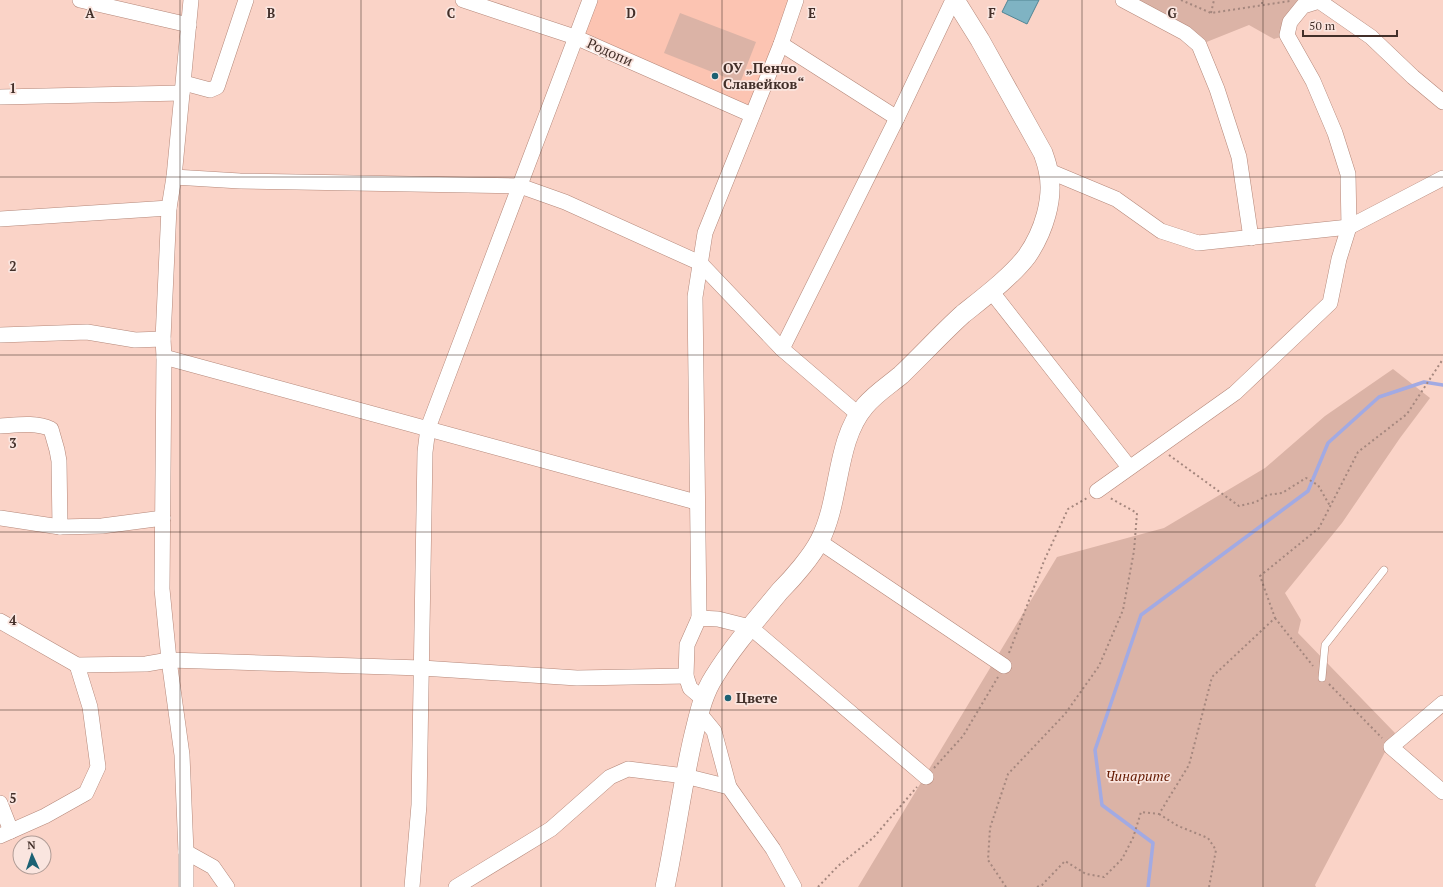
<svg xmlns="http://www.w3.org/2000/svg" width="1443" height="887" font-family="'PT Serif',serif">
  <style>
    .built { fill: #fcc4b2 }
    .green { fill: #dbb3a6 }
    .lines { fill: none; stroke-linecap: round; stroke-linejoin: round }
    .stream { stroke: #a2aae3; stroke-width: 3.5 }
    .building { fill: #7fb3c3; stroke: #528594 }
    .service-casing { stroke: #b48779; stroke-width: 8 }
    .minor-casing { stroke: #b48779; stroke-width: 16 }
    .tertiary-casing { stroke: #b48779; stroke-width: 20 }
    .path { stroke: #a5877e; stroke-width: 2; stroke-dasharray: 2 3; stroke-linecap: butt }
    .service { stroke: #fff; stroke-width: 7 }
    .minor { stroke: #fff; stroke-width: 15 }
    .tertiary { stroke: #fff; stroke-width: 19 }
    .grid { fill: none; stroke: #422f29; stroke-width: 1; stroke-opacity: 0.55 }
    .poi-dot { fill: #1c6173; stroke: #fae5df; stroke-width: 1.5 }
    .labels { text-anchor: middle; stroke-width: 3.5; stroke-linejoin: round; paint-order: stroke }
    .street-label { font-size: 14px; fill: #422f29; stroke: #fae5df }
    .poi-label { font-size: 14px; font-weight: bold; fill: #422f29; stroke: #fae5df; text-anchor: start }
    .park-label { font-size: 14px; font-style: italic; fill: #641900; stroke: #fae5df }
    .grid-label { font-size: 13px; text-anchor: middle; font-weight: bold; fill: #422f29; stroke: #fae5df; stroke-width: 3.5; stroke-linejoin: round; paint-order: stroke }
  </style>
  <rect width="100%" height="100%" fill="#fad3c7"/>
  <path class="built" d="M590 0H796L752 115 575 37Z"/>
  <g class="green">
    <path d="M1123 0H1319L1303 6 1287 35 1274 39 1249 25 1199 45Z"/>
    <path d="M680 13 756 42 740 83 664 53Z"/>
    <path d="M1393 369 1430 398 1400 438 1342 523 1285 593 1301 620 1298 633 1395 733 1315 885 1316 887H858L1057 557 1164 528 1265 468 1325 416Z"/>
  </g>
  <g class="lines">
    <path class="stream" d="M1148 887 1153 843 1102 805 1095 750 1141 615 1308 491 1328 443 1379 397 1424 382 1443 385"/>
  </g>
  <path class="building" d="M1008 0H1039L1027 24 1002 12Z"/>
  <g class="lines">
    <defs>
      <path id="service" d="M1322 678 1325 645 1384 570"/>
      <g id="minor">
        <path d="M80 0 189 25"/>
        <path d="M463 0 575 37 752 115"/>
        <path d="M1123 0 1185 33 1199 45 1217 89 1239 157 1251 238"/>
        <path d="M1319 1 1371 37 1413 77 1443 102"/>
        <path d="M781 44 897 118"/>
        <path d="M184 83 210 90 217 87 246 0"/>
        <path d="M0 97 182 93"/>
        <path d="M1049 171 1116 199 1161 231 1198 243 1349 227 1443 178"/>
        <path d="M174 177 240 181 520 186 565 202 700 263 782 349 858 414"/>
        <path d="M0 219 169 208"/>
        <path d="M991 291 1129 467"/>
        <path d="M0 335 87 332 135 340 163 339"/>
        <path d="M782 349 897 118 953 0"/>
        <path d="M164 357 696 502"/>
        <path d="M0 426C17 425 35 422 51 429L57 450 59 461 60 527"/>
        <path d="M1097 491 1235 393 1330 303 1339 259 1349 227 1348 174 1335 133 1313 81 1287 35 1290 22 1303 6 1319 1"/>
        <path d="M0 518 60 527 102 526 163 518"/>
        <path d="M820 542 1004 666"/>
        <path d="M699 618 695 297 705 233 781 44 796 0"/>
        <path d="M0 621 77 665 146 664 169 660 422 668 577 678 686 676"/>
        <path d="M703 699 690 688 686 676 687 645 699 618 718 619 750 627 926 777"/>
        <path d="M1443 703 1391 747 1443 792"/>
        <path d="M700 714 714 731 729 787"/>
        <path d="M0 803 11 831"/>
        <path d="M0 836 45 816 86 793 98 767 90 707 77 665"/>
        <path d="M186 852 213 867 227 887"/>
        <path d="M186 887V852L182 755 169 660 162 589 164 357 163 339 169 208 174 177 191 0"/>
        <path d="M412 887 419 805 425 452 428 428 590 0"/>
        <path d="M456 887 551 829 610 777 628 769 685 776 729 787 773 849 794 887"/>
      </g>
      <path id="tertiary" d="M665 887C676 836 682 784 694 734 699 714 703 694 714 677 733 646 757 619 780 591 793 578 812 556 820 540 841 499 835 441 865 406 875 394 889 385 901 375 922 355 942 333 963 314 983 298 1012 276 1027 256 1043 233 1055 198 1048 170 1047 164 1045 159 1043 153L980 40 955 0"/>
    </defs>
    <use href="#service" class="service-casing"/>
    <use href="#minor" class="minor-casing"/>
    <use href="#tertiary" class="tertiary-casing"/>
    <g class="path">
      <path d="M1181 0 1211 13 1290 1"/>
      <path d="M1262 4V0"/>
      <path d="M1211 13 1214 0"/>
      <path d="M1169 455 1239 506 1256 502 1267 495 1282 493 1306 478 1318 485 1330 506"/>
      <path d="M1275 618 1313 666"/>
      <path d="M1009 653 1044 561 1068 509 1087 498"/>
      <path d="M1329 684 1382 738"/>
      <path d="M934 768 963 736 998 677"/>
      <path d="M1159 814 1178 826 1208 838 1216 850 1209 887"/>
      <path d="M818 887 838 866 873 838 917 787"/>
      <path d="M1006 887 988 860 990 828 1008 774 1065 714 1099 666 1123 610 1134 551 1137 513 1110 498"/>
      <path d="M1037 887 1042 885 1065 861 1086 874 1104 877 1122 859 1133 838 1141 812 1159 814 1189 765 1212 677 1275 618 1260 576 1319 528 1358 452 1407 414 1443 359"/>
    </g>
    <use href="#service" class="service"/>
    <use href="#minor" class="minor"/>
    <use href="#tertiary" class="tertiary"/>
  </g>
  <path class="grid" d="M180 0V887M361 0V887M541 0V887M722 0V887M902 0V887M1082 0V887M1263 0V887M0 177H1443M0 355H1443M0 532H1443M0 710H1443"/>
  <g class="poi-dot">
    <circle cx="715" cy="76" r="4"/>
    <circle cx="728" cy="698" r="4"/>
  </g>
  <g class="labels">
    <g class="street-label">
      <text transform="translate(610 52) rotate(24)" y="5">Родопи</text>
    </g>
    <g class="poi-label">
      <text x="723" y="73">ОУ „Пенчо<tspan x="723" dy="16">Славейков“</tspan></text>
      <text x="736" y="703">Цвете</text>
    </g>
    <g class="park-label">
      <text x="1138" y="781">Чинарите</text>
    </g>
  </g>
  <g class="grid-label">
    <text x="90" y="18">A</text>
    <text x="271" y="18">B</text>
    <text x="451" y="18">C</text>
    <text x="631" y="18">D</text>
    <text x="812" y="18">E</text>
    <text x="992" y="18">F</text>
    <text x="1172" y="18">G</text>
    <text x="13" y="93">1</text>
    <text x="13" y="271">2</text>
    <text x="13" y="448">3</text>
    <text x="13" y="625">4</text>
    <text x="13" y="803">5</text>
  </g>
  <g transform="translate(32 855) rotate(357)"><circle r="19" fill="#fae5df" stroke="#b09c96"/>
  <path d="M0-3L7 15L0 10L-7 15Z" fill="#1c6173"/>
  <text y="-6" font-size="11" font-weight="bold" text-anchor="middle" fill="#422f29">N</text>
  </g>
  <path d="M1303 30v6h94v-6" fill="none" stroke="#422f29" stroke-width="2"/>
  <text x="1309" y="30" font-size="12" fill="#422f29" stroke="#fae5df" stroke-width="3" paint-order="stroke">50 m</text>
</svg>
